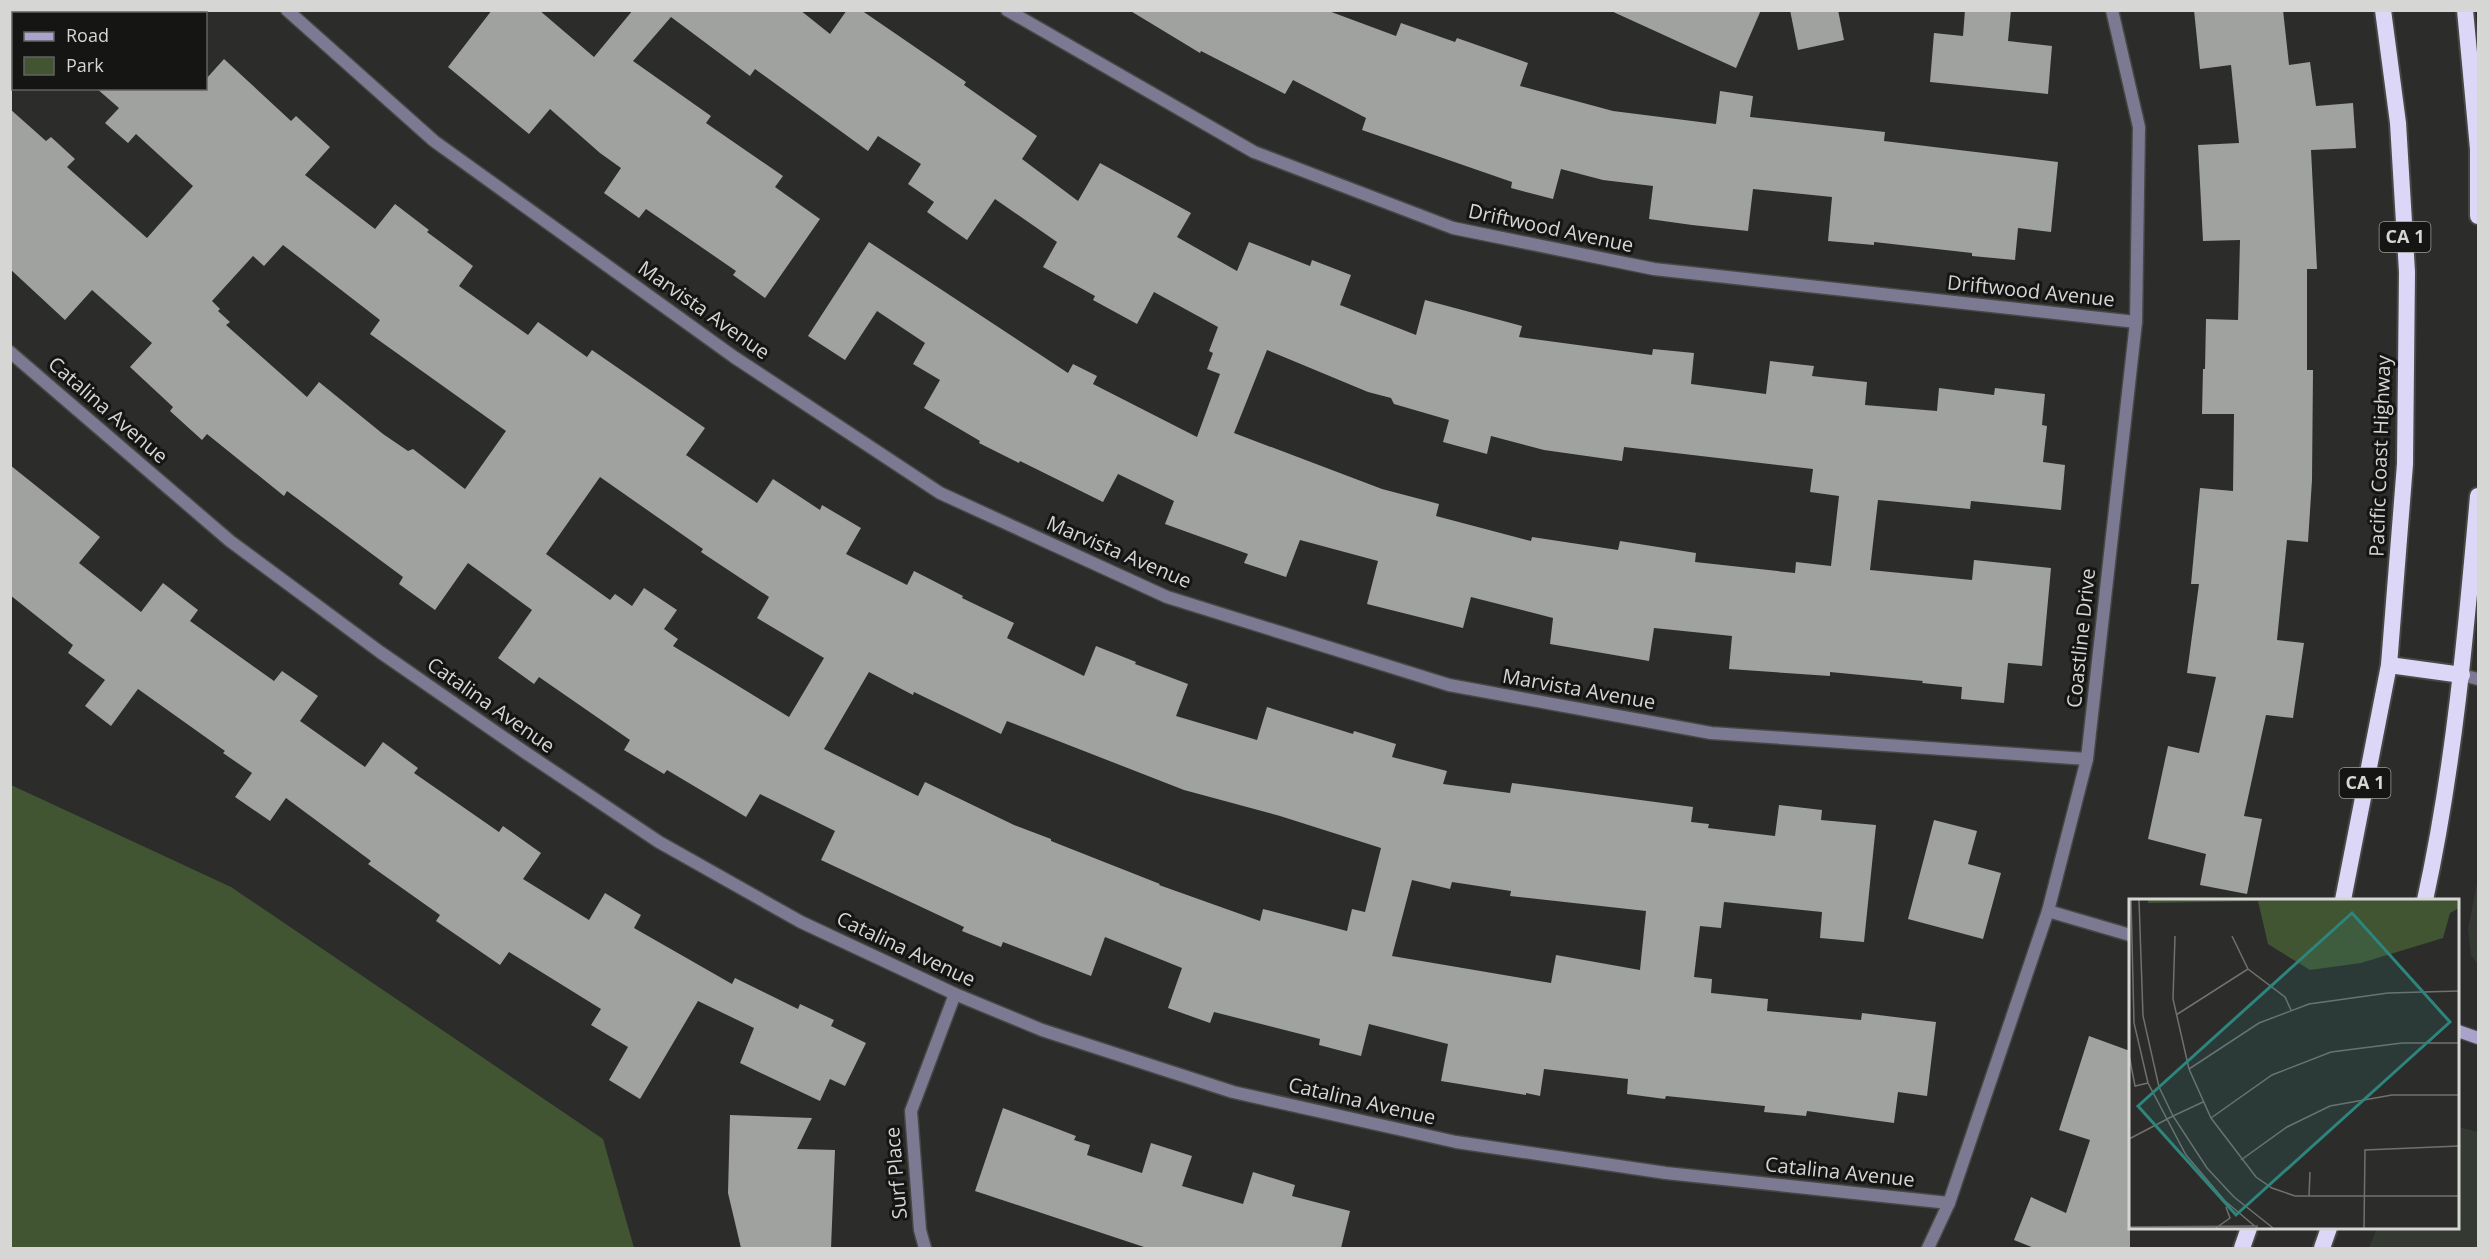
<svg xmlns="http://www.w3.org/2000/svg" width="2489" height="1259" font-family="'Open Sans',sans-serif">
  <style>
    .built { fill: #343931 }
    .green { fill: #415533 }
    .building { fill: #a0a29f; fill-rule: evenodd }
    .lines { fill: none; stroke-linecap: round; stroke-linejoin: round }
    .service-casing { stroke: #474846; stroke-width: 15 }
    .minor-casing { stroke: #474846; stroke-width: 15 }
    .tertiary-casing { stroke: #474846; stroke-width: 15 }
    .secondary-casing { stroke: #474846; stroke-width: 15 }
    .trunk-casing { stroke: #474846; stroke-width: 20 }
    .service { stroke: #7c7992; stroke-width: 12 }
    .minor { stroke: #7c7992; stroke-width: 12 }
    .tertiary { stroke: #7c7992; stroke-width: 12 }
    .secondary { stroke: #a9a3cb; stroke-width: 12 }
    .trunk { stroke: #dcd7f7; stroke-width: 16 }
    .labels { text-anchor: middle; stroke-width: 6; stroke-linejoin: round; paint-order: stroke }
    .shield { fill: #151514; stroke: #9c9d9b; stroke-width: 1.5 }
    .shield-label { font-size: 18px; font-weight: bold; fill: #d6d7d5 }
    .street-label { font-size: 20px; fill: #d6d7d5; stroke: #151514 }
    .inset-road { fill: none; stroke: #70716f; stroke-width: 1.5 }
    .view { fill: #2d857d; fill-opacity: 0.15; stroke: #2d857d; stroke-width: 3 }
    .inset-edge { fill: none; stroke: #d6d7d5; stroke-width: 3 }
  </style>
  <rect width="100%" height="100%" fill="#2c2d2b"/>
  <g class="built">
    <path d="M2478 878V965L2471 955 2468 929Z"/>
    <path d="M2458 1127 2478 1132V1248H2369L2377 1228H2458Z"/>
  </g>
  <path class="green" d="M11 785 231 887 603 1139 634 1248H11Z"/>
  <g class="building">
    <path d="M492 10H539L594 57 633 10H800L830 34 847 10H861L966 82 964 85 1037 136 1022 159 1078 201 1100 163 1191 213 1177 237 1237 271 1249 242 1310 266 1312 260 1351 275 1340 305 1416 335 1425 300 1522 326 1519 337 1652 355 1653 349 1694 353 1691 384 1766 394 1770 361 1814 366 1812 376 1867 382 1865 405 1937 411 1939 388 1994 395 1995 388 2045 394 2042 425 2047 426 2043 462 2065 465 2061 510 1971 501 1970 509 1878 500 1870 570 1972 580 1974 560 2051 568 2042 666 2008 663 2004 703 1961 699 1962 687 1922 683 1923 681 1830 672V676L1729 669 1732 636 1654 628 1649 661 1550 644 1553 618 1471 597 1463 628 1367 604 1378 561 1300 540 1286 577 1244 563 1248 554 1165 524 1174 501 1118 474 1103 502 1020 461 1019 463 979 443 980 441 924 408 940 380 913 364 925 343 877 311 845 360 808 336 869 242 1068 373 1073 364 1097 376 1093 384 1197 437 1220 374 1207 369 1213 353 1209 351 1218 327 1154 292 1137 324 1093 300 1095 296 1043 267 1057 242 995 199 967 240 927 212 934 202 908 184 921 164 878 136 868 151 755 69 750 76 671 17 633 61 711 116 706 123 783 176 775 187 820 219 765 298 733 275 736 271 646 209 639 218 604 193 621 168 600 153 550 109 529 134 448 67ZM1267 350 1368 392 1391 398 1394 404 1449 420 1443 442 1487 454 1491 436 1544 450 1622 461 1624 447 1813 469 1810 492 1839 496 1831 566 1796 562 1795 573 1695 562 1696 553 1620 541 1618 550 1532 537 1531 541 1436 516 1439 504 1382 489 1234 433Z"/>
    <path d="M1129 10H1326L1396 36 1401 23 1455 42 1457 38 1528 63 1520 86 1613 111 1716 124 1720 91 1753 96 1750 117 1885 132 1884 141 2058 162 2051 232 2018 228 2015 260 1972 256V253L1874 242V245L1828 241 1832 197 1753 189 1748 231 1692 225 1649 219 1653 186 1603 180 1561 169 1553 199 1511 188 1512 182 1362 130 1366 118 1293 80 1285 94 1201 51 1200 53Z"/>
    <path d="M1609 10H1761L1736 68Z"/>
    <path d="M1790 10H1838L1844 40 1798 50Z"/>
    <path d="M1965 10H2011L2008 41 2052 46 2048 94 1930 82 1934 33 1963 36Z"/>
    <path d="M2194 10H2283L2289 65 2310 62 2316 106 2353 103 2356 148 2311 150 2317 269H2307V370H2313L2312 480 2308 542 2287 540 2277 640 2304 643 2293 718 2266 715 2244 816 2262 819 2247 894 2200 885 2206 854 2148 839 2168 746 2199 753 2216 677 2187 673 2199 584H2191L2200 488 2233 491 2234 414H2202L2203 369H2205L2206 319 2238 320 2240 240 2203 241 2198 145 2239 143 2231 65 2200 69Z"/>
    <path d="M224 59 291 121 296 116 330 147 305 175 375 229 395 204 429 230 427 232 473 266 459 286 528 335 538 322 587 357 592 350 705 428 686 455 757 503 773 479 820 510 822 505 861 528 846 554 907 585 914 571 963 596 962 598 1014 623 1007 638 1084 676 1096 646 1136 662 1135 664 1188 684 1176 716 1257 740 1267 707 1353 734 1354 731 1396 744 1392 757 1447 771 1443 784 1510 793 1512 783 1693 807 1691 822 1709 824 1708 828 1775 836 1779 805 1822 810 1821 820 1876 825 1864 942 1820 938 1822 912 1724 902 1721 928 1700 926 1694 977 1712 979 1711 993 1768 999 1767 1011 1861 1020 1862 1013 1936 1022 1927 1096 1898 1092 1894 1123 1807 1111 1806 1116 1764 1112 1765 1106 1666 1096 1665 1099 1627 1094 1628 1079 1544 1069 1540 1096 1526 1093V1095L1441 1081 1448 1044 1369 1024 1361 1056 1319 1045 1320 1039 1214 1012 1210 1023 1168 1008 1182 968 1105 937 1091 976 1003 942 1001 947 962 931 964 927 821 860 835 831 760 794 746 817 667 770 664 774 624 750 630 740 539 677 534 684 498 658 532 610 468 563 435 610 399 584 403 577 287 491 284 496 207 434 202 440 170 411 173 407 130 367 152 343 92 290 65 320 10 269V109L46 141 51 137 75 159 67 167 147 238 193 186 136 134 128 143 105 123 119 108 96 88H206V79ZM283 245 380 320 370 334 506 431 465 489 413 449 408 451 383 434 319 382 307 397 226 325 230 322 218 311 220 309 212 301 253 256 264 266ZM600 477 703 549 701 552 769 597 757 618 824 658 789 717 673 646 678 639 664 629 677 610 644 588 632 606 615 594 610 600 546 554ZM869 672 913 695 914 692 1001 734 1007 721 1184 790 1280 816 1381 848 1365 912 1352 909 1347 931 1263 909 1260 921 1159 885 1160 884 1051 841V839L1014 825 925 782 918 796 824 749ZM1412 880 1450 889 1452 882 1511 891 1510 896 1646 911 1640 970 1556 955 1551 983 1392 956Z"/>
    <path d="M10 465 100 537 79 563 141 612 163 583 198 610 190 621 274 681 282 671 318 696 300 721 365 767 383 742 418 768 414 773 499 832 503 826 541 853 523 879 589 920 605 893 641 915 634 928 732 984 735 978 798 1009 800 1004 834 1020 831 1026 866 1043 845 1086 830 1079 820 1101 740 1063 754 1028 698 1001 640 1099 609 1080 628 1047 591 1025 601 1009 509 952 500 965 436 921 440 915 368 864 371 861 286 798 270 821 235 797 252 773 223 753 225 751 138 689 111 726 85 706 105 680 68 653 73 645 10 595Z"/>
    <path d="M1934 820 1977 831 1968 864 2001 873 1983 939 1908 919Z"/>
    <path d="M2089 1036 2130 1051V1248H2034L2014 1240 2031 1197 2066 1213 2090 1140 2059 1130Z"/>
    <path d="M1003 1108 1076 1136 1074 1140 1090 1145 1087 1155 1142 1173 1151 1143 1192 1156 1182 1186 1243 1204 1253 1172 1295 1185 1292 1196 1350 1211 1341 1248H1147L975 1191Z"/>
    <path d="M730 1115 812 1118 797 1149 835 1150 831 1248H741L728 1193Z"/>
  </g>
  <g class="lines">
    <defs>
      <path id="service" d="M2462 675 2478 679"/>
      <g id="minor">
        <path d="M287 10 434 141 734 357 940 493 1167 597 1449 685 1711 733 2087 759"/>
        <path d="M1007 10 1254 152 1453 228 1654 269 2136 322"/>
        <path d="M10 352 230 541 380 652 526 753 659 842 801 922 955 994 1042 1030 1233 1092 1456 1142 1666 1173 1949 1203"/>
        <path d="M925 1248 920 1230 911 1111 955 994"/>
        <path d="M1928 1248 1949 1203 2048 911 2087 759 2136 322 2139 127 2112 10"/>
      </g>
      <path id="tertiary" d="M2048 911 2130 935"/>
      <path id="secondary" d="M2458 1031 2478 1038"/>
      <g id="trunk">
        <path d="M2465 10 2478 149V216"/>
        <path d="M2389 665 2462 675"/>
        <path d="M2343 900 2389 665 2405 464 2407 272 2398 123 2383 10"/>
        <path d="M2425 900C2454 768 2466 632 2478 496"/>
        <path d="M2242 1248 2249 1228"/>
        <path d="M2322 1248 2329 1228"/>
      </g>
    </defs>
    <use href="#service" class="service-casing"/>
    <use href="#minor" class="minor-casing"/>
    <use href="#tertiary" class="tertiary-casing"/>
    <use href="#secondary" class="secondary-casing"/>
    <use href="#trunk" class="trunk-casing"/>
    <use href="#service" class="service"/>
    <use href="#minor" class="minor"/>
    <use href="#tertiary" class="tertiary"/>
    <use href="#secondary" class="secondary"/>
    <use href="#trunk" class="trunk"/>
  </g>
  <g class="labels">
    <g class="shield">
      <rect x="2379.5" y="222" width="51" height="30" rx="4.5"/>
      <rect x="2339.5" y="768" width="51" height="30" rx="4.5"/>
    </g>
    <g class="shield-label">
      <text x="2405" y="243">CA 1</text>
      <text x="2365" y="789">CA 1</text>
    </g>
    <g class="street-label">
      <text transform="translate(1551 228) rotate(12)" y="7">Driftwood Avenue</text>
      <text transform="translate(2031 291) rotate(6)" y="7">Driftwood Avenue</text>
      <text transform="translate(704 310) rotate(35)" y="7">Marvista Avenue</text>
      <text transform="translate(108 410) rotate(41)" y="7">Catalina Avenue</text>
      <text transform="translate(2380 456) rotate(-88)" y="7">Pacific Coast Highway</text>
      <text transform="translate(1119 552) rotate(23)" y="7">Marvista Avenue</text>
      <text transform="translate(2081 638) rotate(-84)" y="7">Coastline Drive</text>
      <text transform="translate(1579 689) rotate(10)" y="7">Marvista Avenue</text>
      <text transform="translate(491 705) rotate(35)" y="7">Catalina Avenue</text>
      <text transform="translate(906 949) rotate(25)" y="7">Catalina Avenue</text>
      <text transform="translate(1362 1101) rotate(13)" y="7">Catalina Avenue</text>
      <text transform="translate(1840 1172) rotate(6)" y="7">Catalina Avenue</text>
      <text transform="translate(896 1173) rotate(-95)" y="7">Surf Place</text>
    </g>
  </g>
  <g transform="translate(2129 899)">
    <rect width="330" height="330" fill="#2c2d2b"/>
    <path d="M19 1H330V9L321 14 314 39 232 64 181 71 139 45 129 2 19 4Z" fill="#415533"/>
    <path class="inset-road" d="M2 1 5 124 19 184 57 256 96 302 128 329M10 1 14 117 30 188 44 217 78 269 105 298 144 329M46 37 44 100 60 170 82 219 127 278 143 289 166 297H330M103 37 119 70 156 98 162 111M47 116 119 70M0 156 6 187 19 184M60 170 130 124 180 105 259 94 330 92M44 217 74 203M82 219 143 176 202 153 273 144H330M0 240 44 217M112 261 158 228 201 207 263 196H330M180 297 181 273M0 328 129 327M87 329 101 319 97 308M235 329 236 251 330 247"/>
    <path class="view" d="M223 14 321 123 107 316 9 207Z"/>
    <rect width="330" height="330" class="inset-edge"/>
  </g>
  <rect width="2489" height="1259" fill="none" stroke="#d6d7d5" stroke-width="24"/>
  <rect x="12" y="12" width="195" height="78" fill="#151514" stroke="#626361" stroke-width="1.5"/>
  <rect x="24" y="32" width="30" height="9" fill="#a9a3cb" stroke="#626361" stroke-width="1.5"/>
  <text x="66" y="42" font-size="18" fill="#d6d7d5">Road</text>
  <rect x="24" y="57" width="30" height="18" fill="#415533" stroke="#626361" stroke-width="1.5"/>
  <text x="66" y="72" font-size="18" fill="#d6d7d5">Park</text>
</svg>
